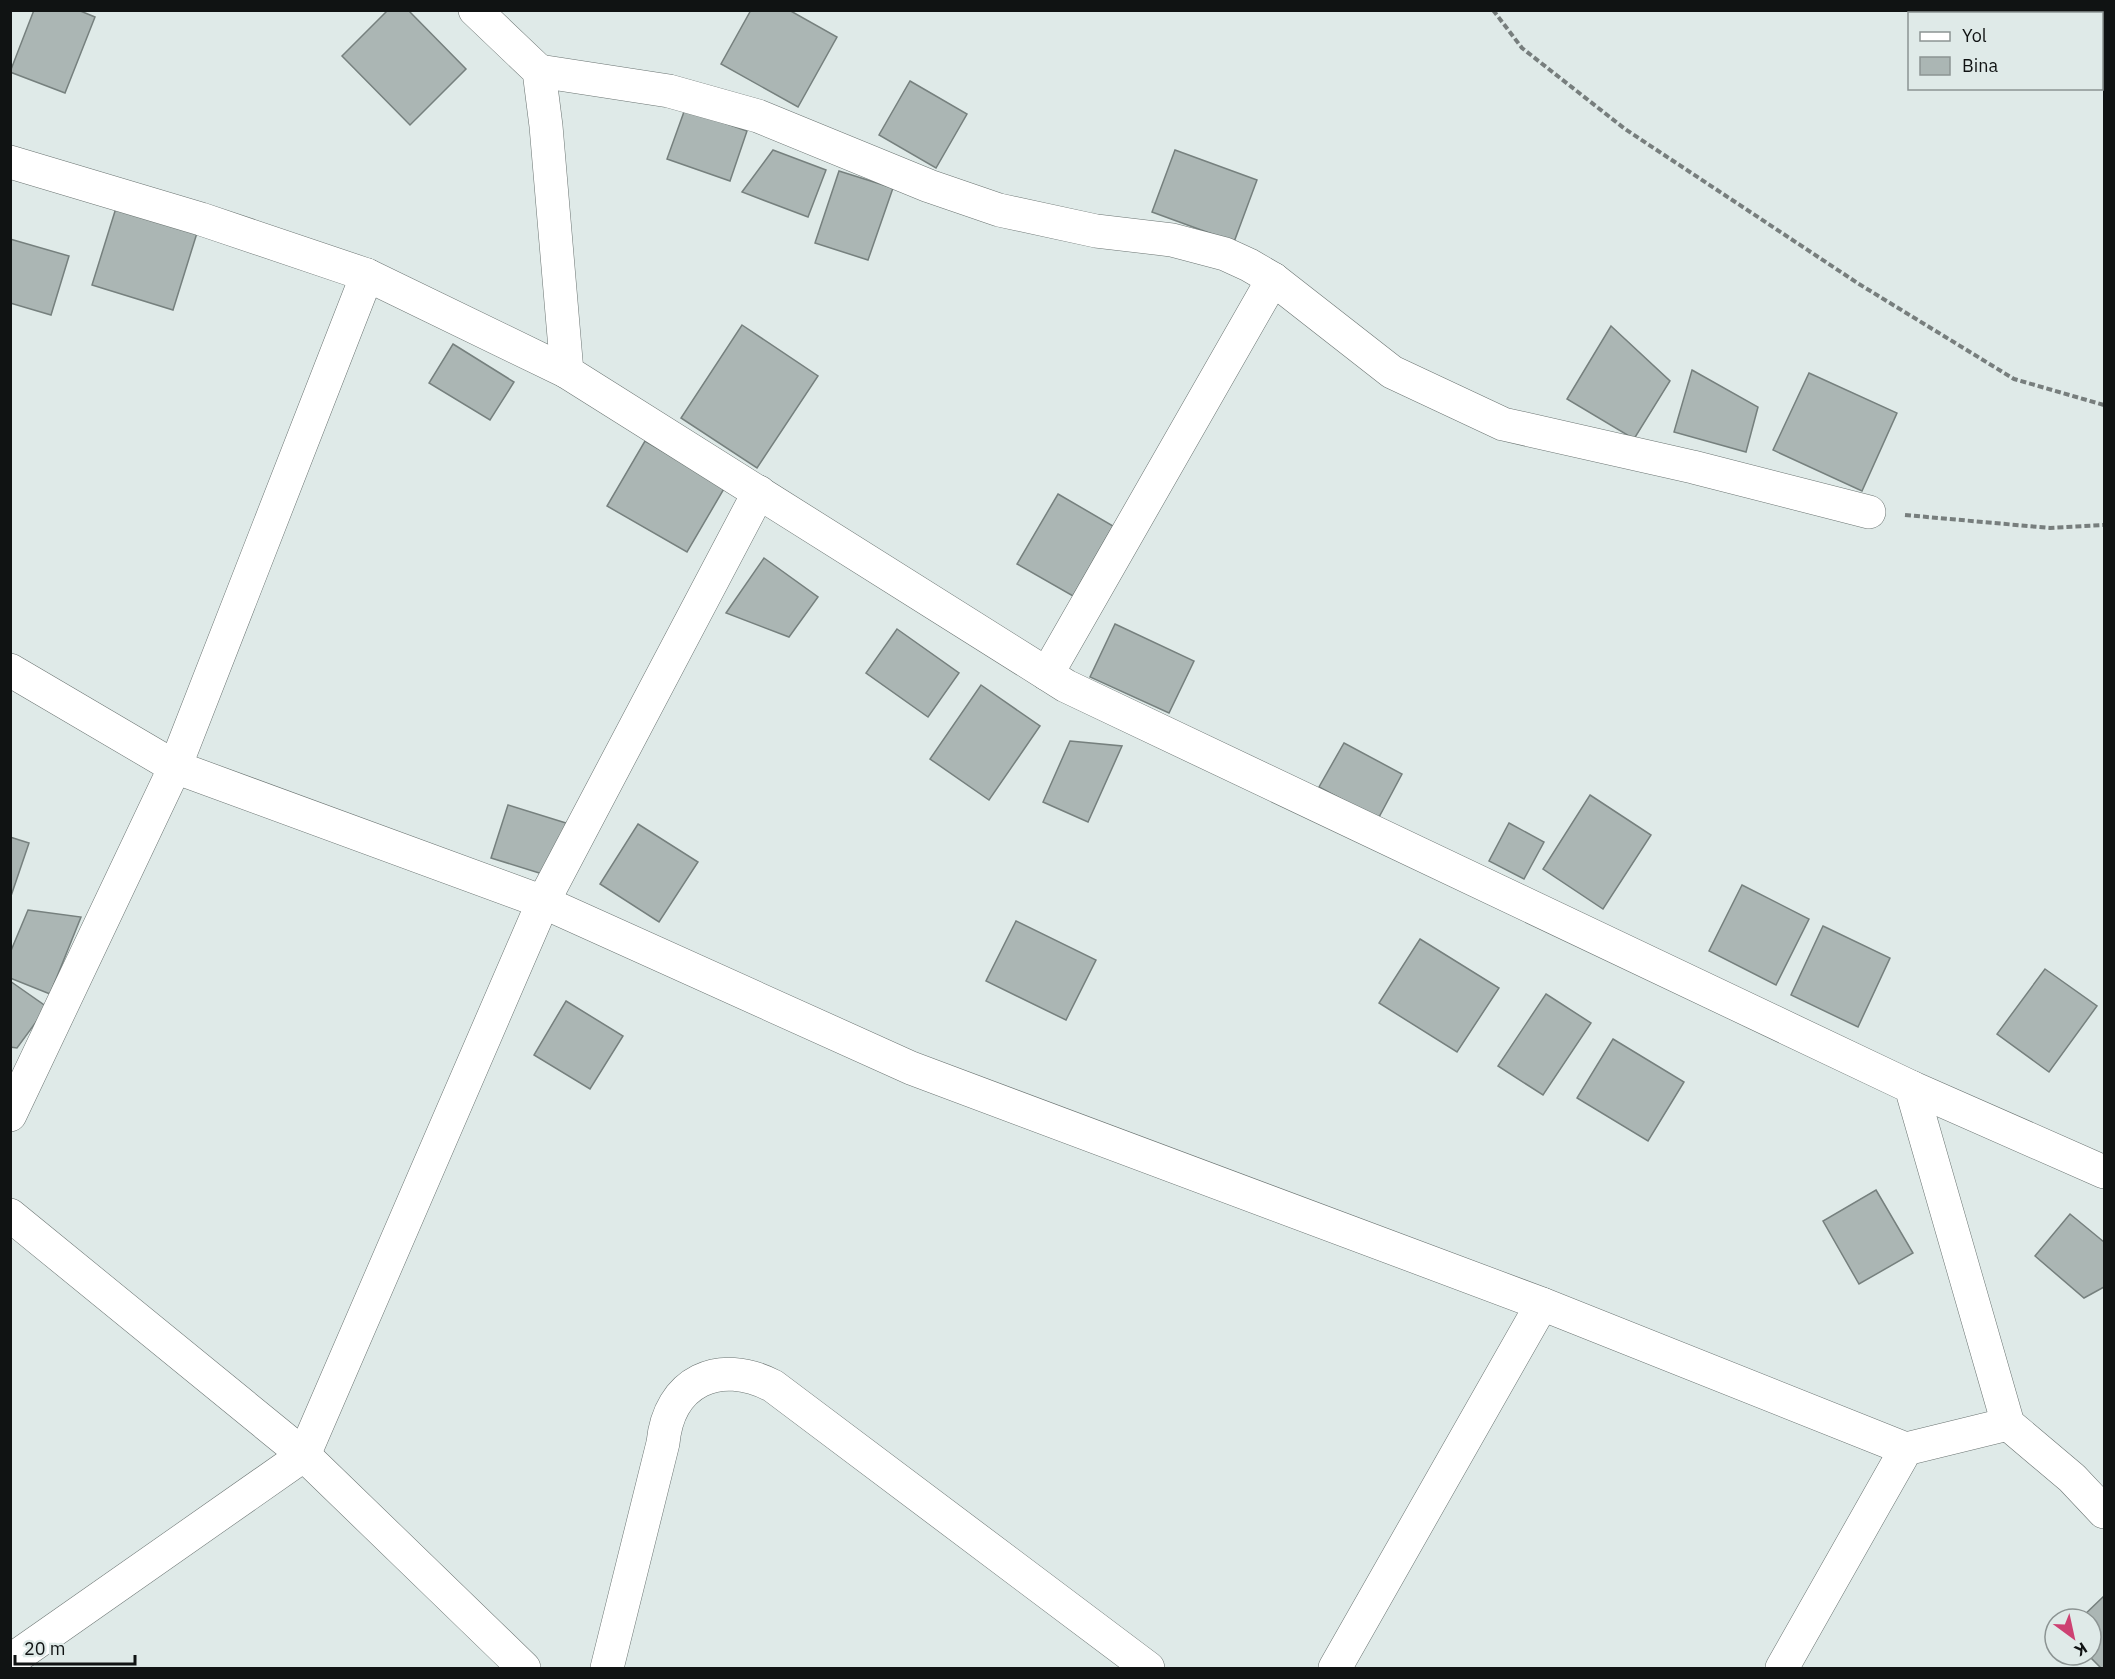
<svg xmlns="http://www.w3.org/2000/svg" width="2115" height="1679" font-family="'IBM Plex Sans',sans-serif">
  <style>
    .building { fill: #abb6b4; stroke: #76807e; stroke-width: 1.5 }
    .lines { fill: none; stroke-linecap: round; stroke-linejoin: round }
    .minor-casing { stroke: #6b7472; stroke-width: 34 }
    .path { stroke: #777e7d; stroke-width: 4; stroke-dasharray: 6 3; stroke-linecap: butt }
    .minor { stroke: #fff; stroke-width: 33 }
  </style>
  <rect width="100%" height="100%" fill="#dfeae8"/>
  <g class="building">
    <path d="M34 10H78L95 17 65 93 10 72Z"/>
    <path d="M388 10H408L466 69 410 125 342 56Z"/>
    <path d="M751 10H789L837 37 798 107 721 64Z"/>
    <path d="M910 81 967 114 936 168 879 135Z"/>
    <path d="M685 109 747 131 730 181 667 159Z"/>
    <path d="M773 150 826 170 808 217 742 192Z"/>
    <path d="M1175 150 1257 180 1234 242 1152 212Z"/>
    <path d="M839 171 893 188 868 260 815 243Z"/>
    <path d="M116 208 197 233 173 310 92 285Z"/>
    <path d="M10 239 69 256 51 315 10 303Z"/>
    <path d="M742 325 818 376 757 468 681 418Z"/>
    <path d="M1611 326 1670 381 1634 439 1567 399Z"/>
    <path d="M453 344 514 382 490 420 429 383Z"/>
    <path d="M1692 370 1758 407 1746 452 1674 432Z"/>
    <path d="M1809 373 1897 413 1862 491 1773 450Z"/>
    <path d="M645 441 725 487 687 552 607 506Z"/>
    <path d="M1058 494 1113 526 1073 596 1017 564Z"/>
    <path d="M764 558 818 597 789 637 726 613Z"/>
    <path d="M1115 624 1194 661 1169 713 1090 677Z"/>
    <path d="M897 629 959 673 928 717 866 673Z"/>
    <path d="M981 685 1040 726 989 800 930 759Z"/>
    <path d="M1070 741 1122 746 1088 822 1043 802Z"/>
    <path d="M1344 743 1402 774 1378 819 1319 787Z"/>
    <path d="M1590 795 1651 835 1603 909 1543 869Z"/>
    <path d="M508 805 566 823 549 876 491 858Z"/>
    <path d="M1509 823 1544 842 1524 879 1489 861Z"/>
    <path d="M638 824 698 862 659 922 600 884Z"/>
    <path d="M10 837 29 843 11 896H10Z"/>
    <path d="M1742 885 1809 919 1776 985 1709 951Z"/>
    <path d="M28 910 81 917 50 994 10 978V953Z"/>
    <path d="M1016 921 1096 960 1066 1020 986 981Z"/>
    <path d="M1823 926 1890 958 1858 1027 1791 995Z"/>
    <path d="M1420 939 1499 988 1457 1052 1379 1003Z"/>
    <path d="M2045 969 2097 1006 2049 1072 1997 1034Z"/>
    <path d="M10 981 47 1007 17 1048 10 1047Z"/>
    <path d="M1546 994 1591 1023 1543 1095 1498 1066Z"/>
    <path d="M566 1001 623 1036 590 1089 534 1055Z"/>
    <path d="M1613 1039 1684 1082 1648 1141 1577 1098Z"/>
    <path d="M1876 1190 1913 1253 1859 1284 1823 1221Z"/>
    <path d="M2070 1214 2104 1242V1287L2084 1298 2035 1256Z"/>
    <path d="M2104 1596V1668H2101L2088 1655H2091V1619H2080Z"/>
  </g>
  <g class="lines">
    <defs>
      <g id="minor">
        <path d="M475 10 539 71 546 126 567 372 1066 686 1911 1087 2008 1424 2072 1478 2104 1512"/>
        <path d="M539 71 669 91 758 116 929 186 999 210 1096 231 1172 240 1225 254 1249 265 1273 279 1392 372 1503 424 1693 467 1869 512"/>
        <path d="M10 162 201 219 367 275 567 372"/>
        <path d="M10 670 175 767 543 902 911 1068 1542 1304 1906 1449"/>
        <path d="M1047 674 1273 279"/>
        <path d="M1911 1087 2104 1172"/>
        <path d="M10 1115 175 767 367 275"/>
        <path d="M10 1215 304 1455 524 1668"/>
        <path d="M10 1661 304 1455 543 902 759 492"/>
        <path d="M607 1668 663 1443C669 1381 719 1358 773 1386L1148 1668"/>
        <path d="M1335 1668 1542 1304"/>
        <path d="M1782 1668 1906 1449 2008 1424"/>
      </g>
    </defs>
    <use href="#minor" class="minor-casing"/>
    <g class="path">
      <path d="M1493 10 1522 48 1625 129 1859 284 2014 379 2104 405"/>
      <path d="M1905 515 2050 528 2104 525"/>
    </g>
    <use href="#minor" class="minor"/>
  </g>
  <rect width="2115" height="1679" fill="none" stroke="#101313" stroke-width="24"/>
  <rect x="1908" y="12" width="195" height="78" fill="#dfeae8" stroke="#8c9493" stroke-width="1.5"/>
  <rect x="1920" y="32" width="30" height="9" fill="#ffffff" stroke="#8c9493" stroke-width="1.5"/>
  <text x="1962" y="42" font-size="18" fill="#101313">Yol</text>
  <rect x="1920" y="57" width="30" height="18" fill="#abb6b4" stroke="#8c9493" stroke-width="1.5"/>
  <text x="1962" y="72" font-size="18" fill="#101313">Bina</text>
  <g transform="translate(2073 1637) rotate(147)"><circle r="28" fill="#dfeae8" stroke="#8c9493" stroke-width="1.5"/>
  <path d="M0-4.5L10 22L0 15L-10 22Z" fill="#cd4172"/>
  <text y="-9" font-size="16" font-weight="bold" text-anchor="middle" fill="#101313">K</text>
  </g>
  <path d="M15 1655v9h120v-9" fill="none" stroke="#101313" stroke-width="3"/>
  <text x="24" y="1655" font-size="18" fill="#101313" stroke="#dfeae8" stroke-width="4.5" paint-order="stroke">20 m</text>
</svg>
